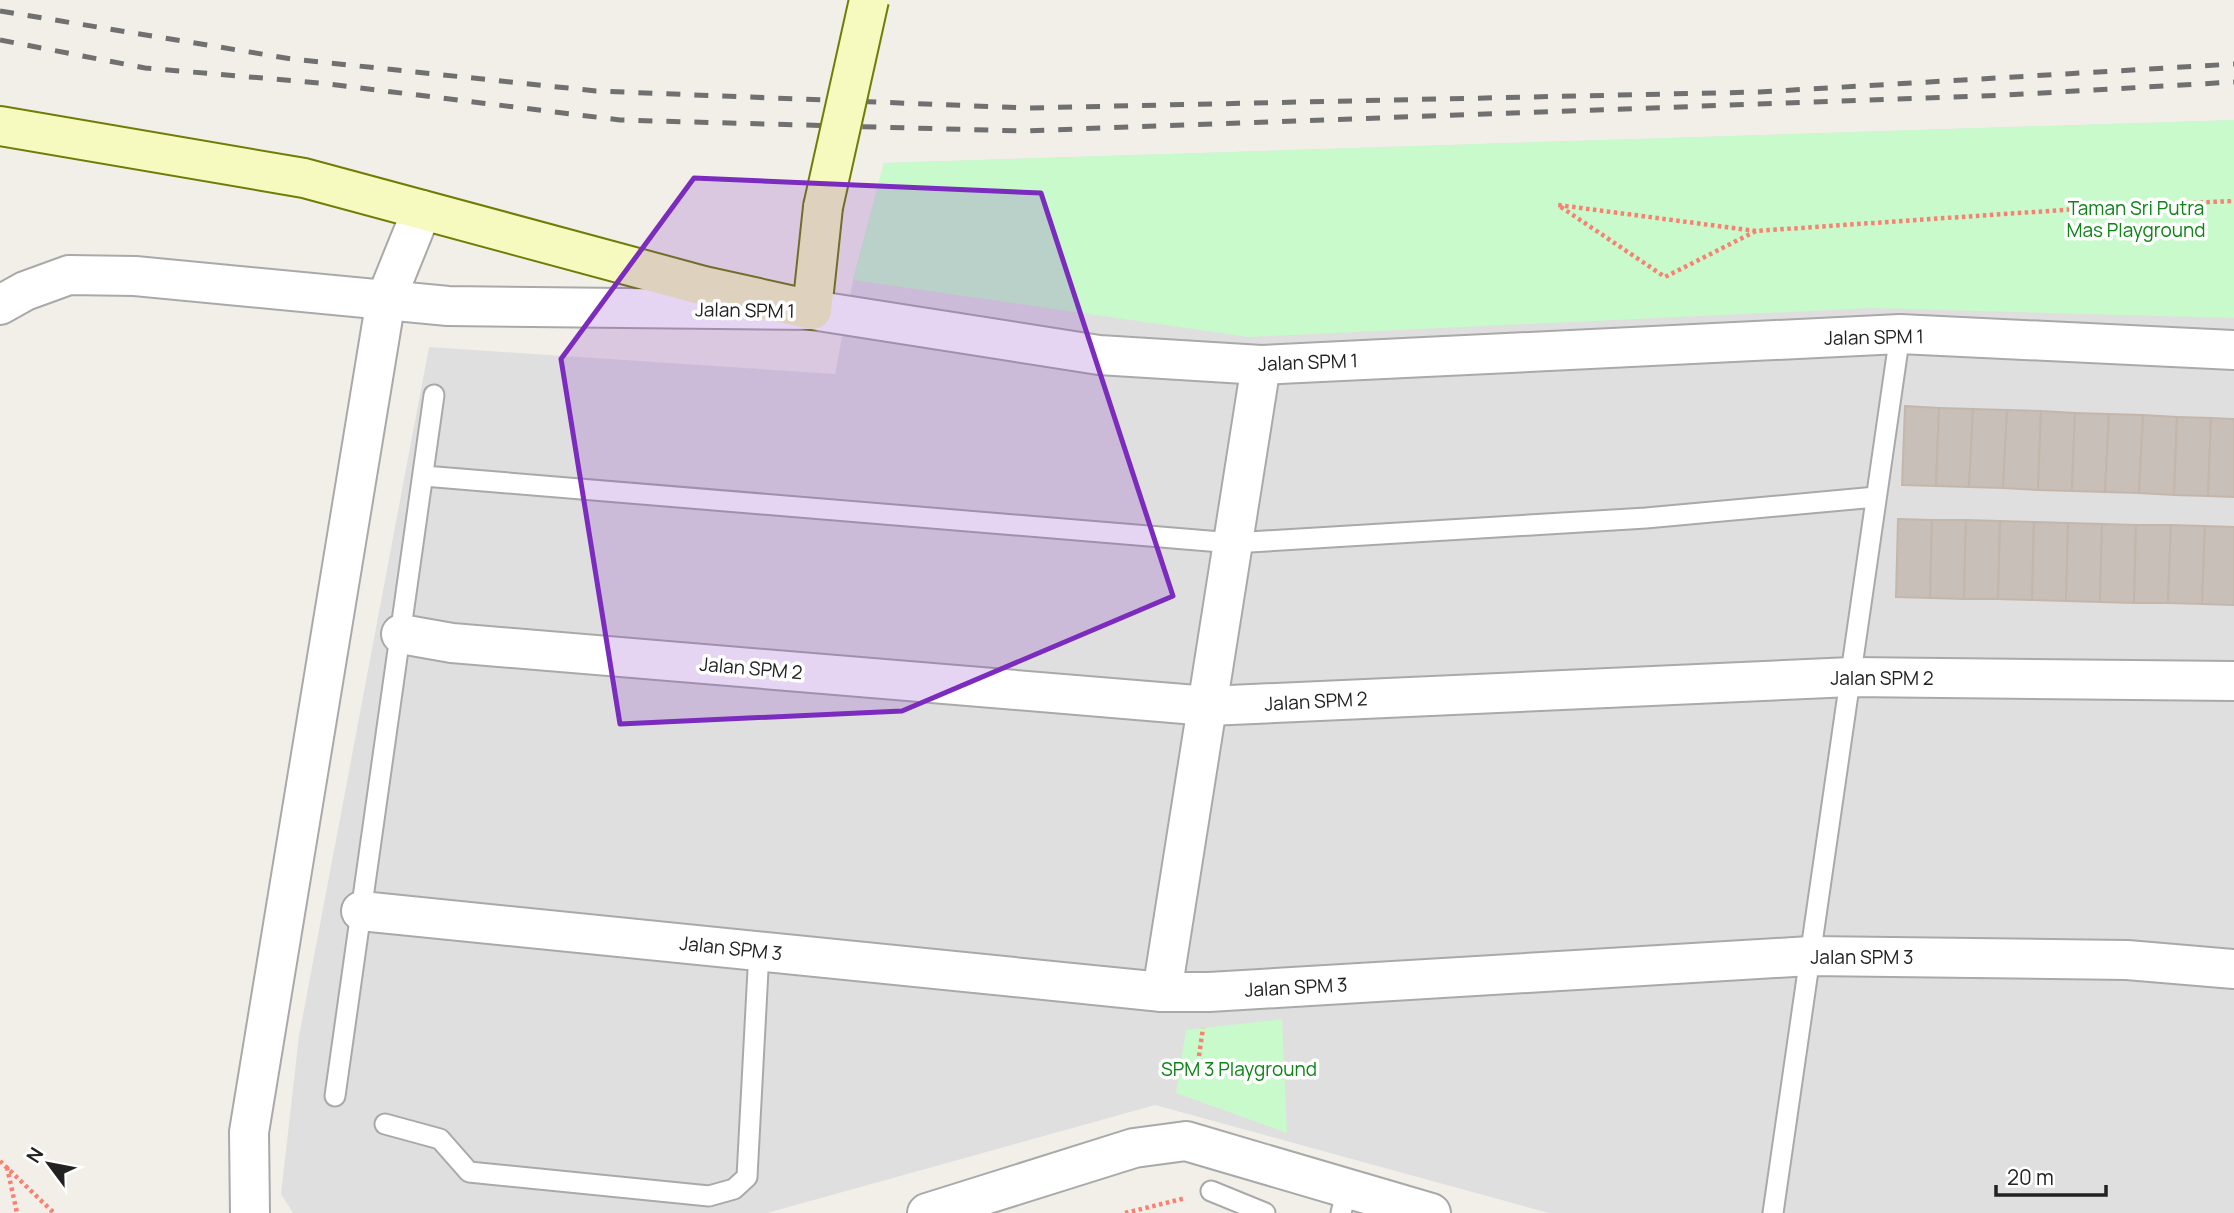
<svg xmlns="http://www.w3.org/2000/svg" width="2234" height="1213" font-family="Manrope,sans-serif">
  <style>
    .residential { fill: #e0dfdf }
    .park { fill: #c8facc }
    .building { fill: #c7bfb8; stroke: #c4b6ab; stroke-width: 2 }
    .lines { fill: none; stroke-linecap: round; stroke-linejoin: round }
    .lane-casing { stroke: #a9a9a9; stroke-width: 23 }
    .street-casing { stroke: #a9a9a9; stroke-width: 42 }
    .secondary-casing { stroke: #707d05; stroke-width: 42 }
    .path { stroke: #fa8072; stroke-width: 4.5; stroke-dasharray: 3.5 3.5; stroke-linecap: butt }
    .lane { stroke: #fff; stroke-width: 19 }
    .street { stroke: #fff; stroke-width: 38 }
    .secondary { stroke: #f7fabf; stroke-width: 38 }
    .rail { stroke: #707070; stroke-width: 5; stroke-dasharray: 14 14; stroke-linecap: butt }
    .secondary-bridge-casing { stroke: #707d05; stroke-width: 42; stroke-linecap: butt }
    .secondary-bridge { stroke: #f7fabf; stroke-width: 38 }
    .marked { fill: #7b2cbf; fill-opacity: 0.2; stroke: #7b2cbf; stroke-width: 5; stroke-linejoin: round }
    .labels { text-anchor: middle; stroke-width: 7; stroke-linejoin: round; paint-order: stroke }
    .park-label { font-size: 19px; fill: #0c8416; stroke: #fff }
    .street-label { font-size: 19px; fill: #222; stroke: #fff }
  </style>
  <rect width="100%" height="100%" fill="#f2efe9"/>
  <path class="residential" d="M2234 120V1213H1549L1155 1105 767 1213H293L281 1194 299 1036 429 347 835 374 853 280 884 163Z"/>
  <g class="park">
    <path d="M2234 120V318L1872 308 1249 337 853 280 884 163Z"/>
    <path d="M1282 1019 1287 1133 1176 1093 1186 1030Z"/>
  </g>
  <g class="building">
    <path d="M1905 406 1939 408 1936 486 1902 485Z"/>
    <path d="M1939 408 1973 409 1969 487 1936 486Z"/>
    <path d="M1973 409 2007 410 2003 488 1969 487Z"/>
    <path d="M2007 410 2041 411 2038 490 2003 488Z"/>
    <path d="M2041 411 2075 413 2072 491 2038 490Z"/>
    <path d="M2075 413 2109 414 2105 492 2072 491Z"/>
    <path d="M2109 414 2143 415 2139 493 2105 492Z"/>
    <path d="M2143 415 2177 417 2174 495 2139 493Z"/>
    <path d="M2177 417 2211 418 2208 496 2174 495Z"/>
    <path d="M2211 418 2234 419V497L2208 496Z"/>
    <path d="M1898 519 1932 520 1930 598 1896 597Z"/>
    <path d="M1932 520H1966L1964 599 1930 598Z"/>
    <path d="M1966 520 2000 521 1998 599H1964Z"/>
    <path d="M2000 521 2034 522 2032 600 1998 599Z"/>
    <path d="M2034 522 2068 523 2066 601 2032 600Z"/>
    <path d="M2068 523 2102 524 2100 602 2066 601Z"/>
    <path d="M2102 524 2136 525 2134 603 2100 602Z"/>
    <path d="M2136 525H2171L2168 603H2134Z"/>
    <path d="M2171 525 2205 526 2202 604 2168 603Z"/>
    <path d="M2205 526 2234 527V605L2202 604Z"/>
  </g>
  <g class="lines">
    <defs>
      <g id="lane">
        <path d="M424 476 1233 543 1646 518 1876 497"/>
        <path d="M335 1096 434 395"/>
        <path d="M385 1124 440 1139 469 1172 709 1196 734 1189 747 1177 759 951"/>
        <path d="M1211 1191 1265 1213"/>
        <path d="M1341 1213 1347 1188"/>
        <path d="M1773 1213 1900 334"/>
      </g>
      <g id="street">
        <path d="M0 305 25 291 69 275 135 276 448 306 812 310 1099 355 1261 365 1900 334 2234 350"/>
        <path d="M401 634 452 643 1208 706 1851 677 2234 681"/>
        <path d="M361 911 1162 992H1209L1810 956 2127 960 2234 969"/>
        <path d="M1162 992 1261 365"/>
        <path d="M250 1213 249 1132 386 299 422 210"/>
        <path d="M927 1213 1134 1148 1186 1141 1431 1213"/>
      </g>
      <path id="secondary" d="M0 126 304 178 704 286 812 310 823 207"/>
    </defs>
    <use href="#lane" class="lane-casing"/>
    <use href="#street" class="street-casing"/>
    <use href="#secondary" class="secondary-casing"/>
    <g class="path">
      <path d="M1756 231 1558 205 1665 277 1756 231 2136 205 2234 201"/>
      <path d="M1199 1056 1203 1028"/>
      <path d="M0 1161 54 1213"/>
      <path d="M7 1167 17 1213"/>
      <path d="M1125 1213 1186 1198"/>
    </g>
    <use href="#lane" class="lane"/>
    <use href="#street" class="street"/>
    <use href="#secondary" class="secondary"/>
    <g class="rail">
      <path d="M0 11 292 59 596 91 1027 108 1759 92 2234 64"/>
      <path d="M0 40 145 68 320 83 620 120 1021 131 2006 95 2234 82"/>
    </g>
    <defs>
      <path id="secondary-bridge" d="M823 207 869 0"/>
    </defs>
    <use href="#secondary-bridge" class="secondary-bridge-casing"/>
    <use href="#secondary-bridge" class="secondary-bridge"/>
  </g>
  <path class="marked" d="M694 178 1041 193 1173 596 902 711 620 724 561 359Z"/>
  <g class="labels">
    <g class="park-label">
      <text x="2136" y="215">Taman Sri Putra<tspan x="2136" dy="22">Mas Playground</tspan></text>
      <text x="1239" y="1076">SPM 3 Playground</text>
    </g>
    <g class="street-label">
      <text transform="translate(745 310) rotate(1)" y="7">Jalan SPM 1</text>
      <text transform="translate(1874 337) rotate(-1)" y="7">Jalan SPM 1</text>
      <text transform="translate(1308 362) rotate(-2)" y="7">Jalan SPM 1</text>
      <text transform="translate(751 668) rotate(5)" y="7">Jalan SPM 2</text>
      <text x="1882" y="685">Jalan SPM 2</text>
      <text transform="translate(1316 701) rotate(-3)" y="7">Jalan SPM 2</text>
      <text transform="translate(731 948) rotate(6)" y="7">Jalan SPM 3</text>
      <text x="1862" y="964">Jalan SPM 3</text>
      <text transform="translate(1296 987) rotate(-3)" y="7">Jalan SPM 3</text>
    </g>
  </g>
  <g transform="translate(49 1164) rotate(302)" stroke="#ffffff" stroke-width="5" paint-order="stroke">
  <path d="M0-5L12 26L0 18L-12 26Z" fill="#222222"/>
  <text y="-10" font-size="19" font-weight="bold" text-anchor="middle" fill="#222222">N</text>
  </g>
  <path d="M1996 1185v10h110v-10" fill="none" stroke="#222222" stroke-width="3.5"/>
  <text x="2007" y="1185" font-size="21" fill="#222222" stroke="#ffffff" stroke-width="5" paint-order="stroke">20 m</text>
</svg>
